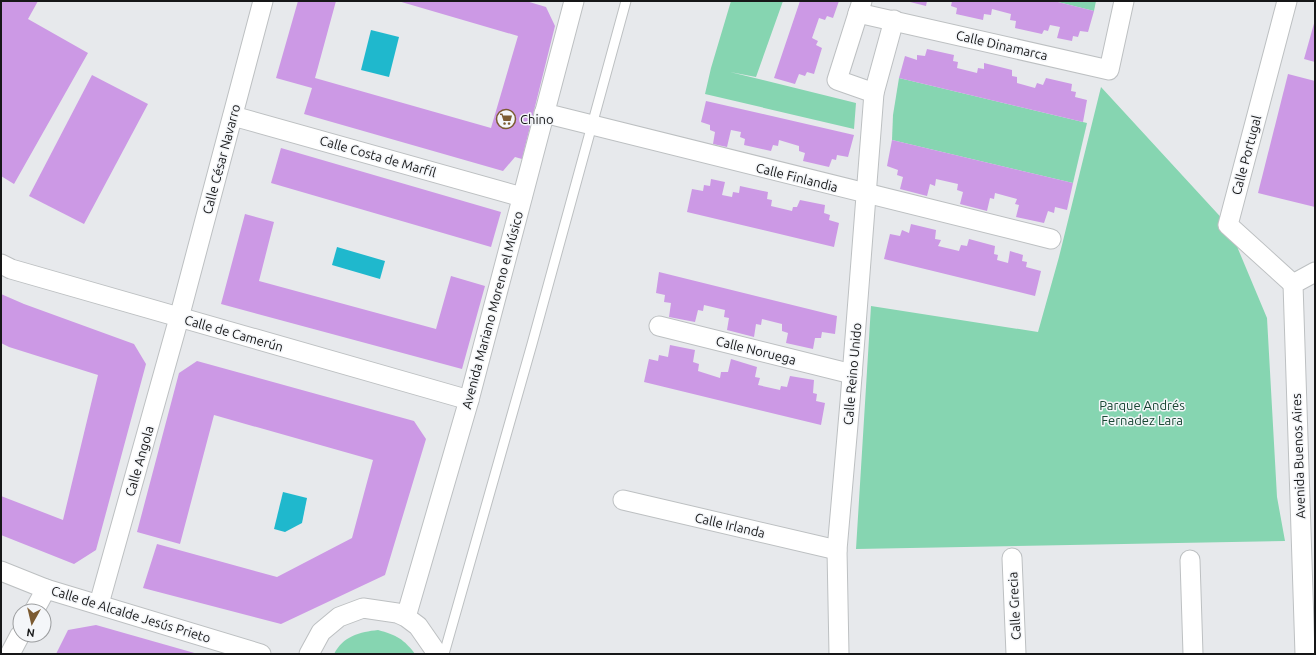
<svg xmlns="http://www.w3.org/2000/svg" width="1316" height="655" font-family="Ubuntu,sans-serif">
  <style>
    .green { fill: #86d5b1 }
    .water { fill: #1fb8cd }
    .building { fill: #cc99e5 }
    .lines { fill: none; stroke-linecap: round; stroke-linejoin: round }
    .lane-casing { stroke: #bdc0c2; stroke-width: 11 }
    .street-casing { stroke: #bdc0c2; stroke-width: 21 }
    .lane { stroke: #fff; stroke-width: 9 }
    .street { stroke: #fff; stroke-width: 19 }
    .labels { text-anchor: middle; stroke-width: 3; stroke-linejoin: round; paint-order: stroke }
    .street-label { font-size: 13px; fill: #161718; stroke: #f4f6f9 }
    .poi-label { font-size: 13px; fill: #161718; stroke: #f4f6f9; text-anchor: start }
    .park-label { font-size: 13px; fill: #184633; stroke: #f4f6f9 }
  </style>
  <rect width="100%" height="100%" fill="#e7e9ec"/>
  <g class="green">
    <path d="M731 1H783L756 77 730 72 856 103 854 129 705 94 711 68Z"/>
    <path d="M1054 1H1096L1094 11Z"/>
    <path d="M899 78 1087 123 1073 183 892 140 893 115Z"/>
    <path d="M1101 87 1228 225 1267 318 1277 497 1285 541 856 549 871 306 1038 332 1059 257Z"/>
    <path d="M378 630C396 635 404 639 415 654H334C343 636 360 632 378 630Z"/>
  </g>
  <g class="water">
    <path d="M371 30 399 37 389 77 361 70Z"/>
    <path d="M337 247 385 261 380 279 332 265Z"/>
    <path d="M283 492 307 498 302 523 285 532 274 529Z"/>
  </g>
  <g class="building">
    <path d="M1 1H38L28 19 88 53 14 184 1 176Z"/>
    <path d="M298 1H336L315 78 491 128 518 36 398 1H526L546 7 555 26 522 159 515 157 503 171 304 114 312 88 276 78Z"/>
    <path d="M800 1H839L833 18 827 16 825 20 819 18 812 38 818 41 816 45 822 48 814 74 807 72 805 76 799 74 795 84 774 78Z"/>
    <path d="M906 1H927L926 6Z"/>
    <path d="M952 1H1054L1094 11 1088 32 1080 31 1078 37 1073 36 1072 41 1057 38 1060 27 1050 25 1048 31 1044 30 1042 34 1015 28 1016 21 1010 20 1011 14 992 9 991 15 984 14 983 20 956 14 957 8 951 6Z"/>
    <path d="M1315 20V62L1304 59Z"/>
    <path d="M927 49 954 55 953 61 958 62 957 68 977 73 978 68 984 69V63L1012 70V76L1017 77V83L1035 88 1037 83 1043 85 1046 78 1072 84 1071 91 1076 92 1075 97 1087 100 1083 122 899 78 905 56 917 60V55L925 56Z"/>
    <path d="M1288 74 1315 81V207L1258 193Z"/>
    <path d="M92 75 148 104 84 224 29 196Z"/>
    <path d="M706 101 854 135 848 157 837 155 836 160 832 159 829 167 803 161 805 153 799 151V146L779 140 778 146 773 145 771 151 744 145 745 139 740 137 741 132 731 130 727 147 713 144 715 132 710 130V125L701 122Z"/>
    <path d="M892 140 1073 183 1067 210 1055 207 1054 213 1048 211 1044 223 1016 217 1019 205 1015 204 1017 199 995 193 994 199 990 198 987 211 960 204 963 192 957 190 958 184 936 179 935 186 930 184 927 196 900 189 903 177 897 175 898 170 887 166Z"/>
    <path d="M281 148 501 212 491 247 271 183Z"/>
    <path d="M711 179 725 182 722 195 732 197 733 192 739 193 740 186 768 192 767 199 772 200 771 206 792 211 793 207H797L800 200 825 205 824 213 830 215 829 220 839 223 834 247 687 212 692 189 703 191 704 185 710 186Z"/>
    <path d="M245 214 274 222 259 281 436 329 451 276 485 286 462 369 221 304Z"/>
    <path d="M911 224 936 230 935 239 941 240 938 246 959 251 961 245 967 246 969 239 995 246 994 254 998 255 997 260 1008 263 1010 251 1023 255 1022 261 1027 262 1026 267 1041 271 1035 296 884 259 890 234 900 236 902 230 909 233Z"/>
    <path d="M659 272 837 316 835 334 822 332 821 338H815L813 349 786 343 788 333 782 331V324L762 319 761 325 756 324 754 337 727 330 729 318 724 317 725 310 704 305 703 311 698 310 695 322 669 317 671 303 664 302 665 295 656 293Z"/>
    <path d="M1 294 24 304 134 344 146 364 96 550 74 564 1 535V496L63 520 98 375 9 347 1 343Z"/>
    <path d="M670 345 695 350 693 362 699 364 698 371 720 378 721 372H728L731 359 757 367 755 377 760 378 758 385 780 390 781 386 787 387 790 376 814 380 813 393 817 394 816 401 825 403 821 425 644 382 649 359 658 361 659 355 668 357Z"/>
    <path d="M197 361 414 421 426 439 385 575 281 624 143 588 157 544 277 577 352 538 373 460 214 415 180 544 137 532 179 373Z"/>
    <path d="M96 625 198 654H56L68 630Z"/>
  </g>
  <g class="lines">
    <defs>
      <path id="lane" d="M444 654 532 344 626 1"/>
      <g id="street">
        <path d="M862 1 837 80 874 93"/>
        <path d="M1287 1 1228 225 1293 284"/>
        <path d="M858 13 1109 70 1124 1"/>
        <path d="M544 113 1051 239"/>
        <path d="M233 116 522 197"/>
        <path d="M1 264 11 269 469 400"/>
        <path d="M659 326 852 374"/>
        <path d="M623 500 837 550"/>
        <path d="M1012 558 1016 654"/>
        <path d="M1190 560 1193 654"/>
        <path d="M1 571 46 589 261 654"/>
        <path d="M99 604 179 318 263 1"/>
        <path d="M34 611 46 589"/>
        <path d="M406 617 469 400 574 1"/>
        <path d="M10 654 20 635"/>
        <path d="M309 654 321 632 339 617 363 608 397 613 406 617 418 626 434 649 435 654"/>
        <path d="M839 654 837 550 850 402 874 93 894 20"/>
        <path d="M1305 654 1293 284 1315 272"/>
      </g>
    </defs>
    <use href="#lane" class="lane-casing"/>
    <use href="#street" class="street-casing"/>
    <use href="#lane" class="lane"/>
    <use href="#street" class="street"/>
  </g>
  <defs>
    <symbol id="supermarket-ring" viewBox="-11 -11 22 22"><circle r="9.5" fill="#f4f6f9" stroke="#7c5b32" stroke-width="1.5"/><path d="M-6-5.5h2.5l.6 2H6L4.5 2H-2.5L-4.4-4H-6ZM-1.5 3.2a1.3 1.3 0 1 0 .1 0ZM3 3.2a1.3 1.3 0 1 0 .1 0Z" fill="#7c5b32"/></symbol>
  </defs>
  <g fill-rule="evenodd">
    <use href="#supermarket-ring" x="495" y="108" width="22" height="22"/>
  </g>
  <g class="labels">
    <g class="street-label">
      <text transform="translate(1002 45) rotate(13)" y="5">Calle Dinamarca</text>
      <text transform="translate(1246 155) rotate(-75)" y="5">Calle Portugal</text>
      <text transform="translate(378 156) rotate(16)" y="5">Calle Costa de Marfíl</text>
      <text transform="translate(221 159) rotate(-75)" y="5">Calle César Navarro</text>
      <text transform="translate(797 177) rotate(14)" y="5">Calle Finlandia</text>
      <text transform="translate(492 310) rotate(-75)" y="5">Avenida Mariano Moreno el Músico</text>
      <text transform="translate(234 333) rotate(16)" y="5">Calle de Camerún</text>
      <text transform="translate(756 350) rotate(14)" y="5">Calle Noruega</text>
      <text transform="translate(852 374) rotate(-85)" y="5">Calle Reino Unido</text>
      <text transform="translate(1298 456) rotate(-92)" y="5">Avenida Buenos Aires</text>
      <text transform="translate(139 461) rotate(-74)" y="5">Calle Angola</text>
      <text transform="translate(730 525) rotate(13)" y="5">Calle Irlanda</text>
      <text transform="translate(1014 606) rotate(-93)" y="5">Calle Grecia</text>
      <text transform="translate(131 614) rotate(17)" y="5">Calle de Alcalde Jesús Prieto</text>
    </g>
    <g class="poi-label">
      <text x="520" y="124">Chino</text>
    </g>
    <g class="park-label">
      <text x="1142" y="410">Parque Andrés<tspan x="1142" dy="15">Fernadez Lara</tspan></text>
    </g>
  </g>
  <rect width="1316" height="655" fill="none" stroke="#161718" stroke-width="4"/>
  <g transform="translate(32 623) rotate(188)"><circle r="19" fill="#f4f6f9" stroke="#9b9d9f"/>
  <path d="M0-3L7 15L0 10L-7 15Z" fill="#7c5b32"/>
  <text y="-6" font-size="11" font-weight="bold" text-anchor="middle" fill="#161718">N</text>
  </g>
</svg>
